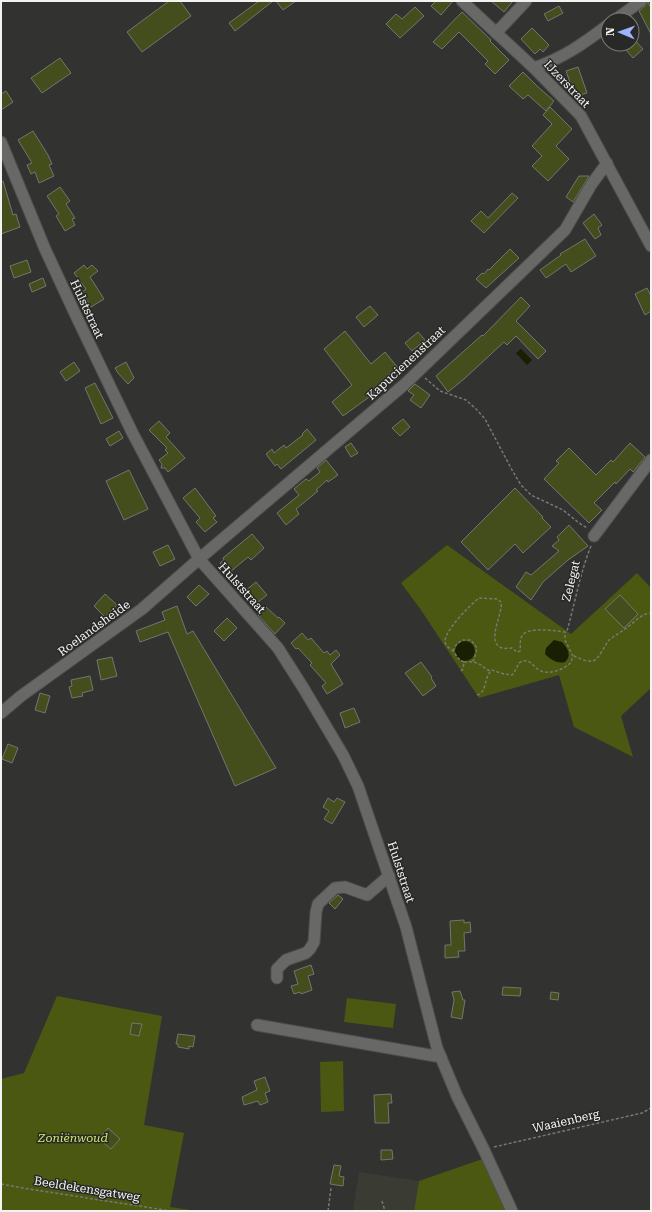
<svg xmlns="http://www.w3.org/2000/svg" width="652" height="1212" font-family="'Roboto Serif',serif">
  <style>
    .built { fill: #3a3c33 }
    .green { fill: #4a5811 }
    .water { fill: #181f02 }
    .building { fill: #434e1c; stroke: #737571 }
    .lines { fill: none; stroke-linecap: round; stroke-linejoin: round }
    .minor-casing { stroke: #4e4f4c; stroke-width: 13 }
    .path { stroke: #777875; stroke-width: 1.5; stroke-dasharray: 3 2; stroke-linecap: butt }
    .minor { stroke: #686966; stroke-width: 11 }
    .labels { text-anchor: middle; stroke-width: 3; stroke-linejoin: round; paint-order: stroke }
    .street-label { font-size: 12px; fill: #f3f4f2; stroke: #282926 }
    .park-label { font-size: 12px; font-style: italic; fill: #cdea6e; stroke: #282926 }
  </style>
  <rect width="100%" height="100%" fill="#323330"/>
  <path class="built" d="M359 1172 419 1181 414 1211H353Z"/>
  <g class="green">
    <path d="M447 545 571 634 637 573 651 588V688L621 716 633 757 574 727 559 675 479 698 421 610 401 583Z"/>
    <path d="M57 996 162 1016 144 1125 184 1133 170 1207 197 1211H1V1079L24 1073Z"/>
    <path d="M347 998 396 1004 393 1028 344 1022Z"/>
    <path d="M343 1061 344 1111 321 1112 320 1062Z"/>
    <path d="M491 1156 515 1211H414L419 1181Z"/>
  </g>
  <g class="water">
    <path d="M521 349 532 360 527 365 516 353Z"/>
    <path d="M554 640 562 642C568 649 572 655 565 662 557 664 551 660 545 654L546 648Z"/>
    <circle cx="465" cy="651" r="10"/>
  </g>
  <g class="building">
    <path d="M169 1H180L191 16 142 52 127 32Z"/>
    <path d="M259 1H273L235 31 229 23Z"/>
    <path d="M276 1H296L283 10Z"/>
    <path d="M436 1H453L441 15 431 6Z"/>
    <path d="M491 1H513L504 12Z"/>
    <path d="M648 2 651 8V34L639 11 645 6Z"/>
    <path d="M559 6 563 13 548 21 544 14Z"/>
    <path d="M415 7 424 16 400 38 386 24 396 14 402 19Z"/>
    <path d="M462 12 491 40 490 41 509 60 495 74 485 64 488 61 459 32 442 49 433 42Z"/>
    <path d="M532 28 549 45 543 52 540 49 535 54 521 39Z"/>
    <path d="M632 37 643 49 633 58 621 44H632Z"/>
    <path d="M60 58 71 73 42 93 31 78Z"/>
    <path d="M578 67 587 93 576 96 572 88 566 71Z"/>
    <path d="M523 72 537 86 554 101 546 111 528 95 523 99 509 86Z"/>
    <path d="M6 91 13 102 1 110V94Z"/>
    <path d="M550 107 572 129 556 146 569 159 548 181 532 166 542 156 532 146 552 124 543 115Z"/>
    <path d="M33 131 48 155 52 164 49 165 54 176 39 183 35 172 31 174 27 165 32 163 18 140Z"/>
    <path d="M579 176H589L573 202 566 197Z"/>
    <path d="M3 181 13 215 16 214 20 227 1 234V182Z"/>
    <path d="M60 187 70 201 66 204 75 218 72 219 75 225 65 231 56 216 59 214 47 196Z"/>
    <path d="M512 193 518 198 484 233 471 221 481 211 488 218Z"/>
    <path d="M594 214 602 225 598 228 601 235 595 239 583 223Z"/>
    <path d="M585 239 596 256 571 272 566 264 546 278 540 270 561 255 560 254Z"/>
    <path d="M510 249 519 258 486 288 476 279 482 273 484 274 488 269 489 270Z"/>
    <path d="M27 260 31 272 14 278 10 266Z"/>
    <path d="M84 265 87 269 92 265 98 271 90 277 104 299 91 307 82 292 86 289 74 273Z"/>
    <path d="M43 278 46 286 32 292 29 284Z"/>
    <path d="M647 288 651 296V311L645 315 635 294Z"/>
    <path d="M521 297 530 306 516 321 546 351 538 359 516 336 507 345 504 342 464 379 448 392 436 376 482 335 483 336Z"/>
    <path d="M370 306 378 315 364 327 356 317Z"/>
    <path d="M345 331 371 364 385 352 398 368 383 380 387 384 343 416 332 402 352 385 324 349Z"/>
    <path d="M418 332 425 340 412 351 405 343Z"/>
    <path d="M74 362 80 371 66 381 60 372Z"/>
    <path d="M126 362 134 378 128 384 118 373 115 368Z"/>
    <path d="M95 383 113 418 101 424 85 388Z"/>
    <path d="M415 384 430 395 421 408 410 400 414 395 408 391Z"/>
    <path d="M403 419 410 427 400 436 392 428Z"/>
    <path d="M159 421 170 433 166 437 185 458 168 472 165 468H161L162 464 159 460 168 453 165 450 167 448 149 430Z"/>
    <path d="M307 429 316 440 281 469 277 464 275 466 266 454 272 449 274 453 284 445 286 448 303 435 302 434Z"/>
    <path d="M119 431 123 438 110 446 106 439Z"/>
    <path d="M351 443 358 453 351 457 345 447Z"/>
    <path d="M630 443 645 457 633 472 630 469 616 484 615 482 594 503 602 510 589 523 544 479 559 463 556 461 569 448 596 475 611 460 613 462Z"/>
    <path d="M326 460 338 475 328 482 327 480 316 490 318 491 296 509 299 514 286 525 277 513 299 495 294 489 306 479 309 481 320 472 317 468Z"/>
    <path d="M129 470 148 509 124 520 106 481Z"/>
    <path d="M195 488 216 516 213 518 217 522 205 532 196 522 200 518 183 498Z"/>
    <path d="M515 488 543 517 542 518 551 527 523 553 515 544 488 570 461 542Z"/>
    <path d="M569 525 588 546 568 560 543 582 531 600 516 587 526 572 531 575 559 551 552 546 559 540 557 537Z"/>
    <path d="M252 534 264 548 251 560 248 557 229 573 220 563 224 560 223 558Z"/>
    <path d="M168 545 175 559 160 566 153 552Z"/>
    <path d="M256 582 267 595 257 603 245 591Z"/>
    <path d="M199 585 209 594 196 606 187 597Z"/>
    <path d="M105 594 117 605 105 617 94 606Z"/>
    <path d="M620 595 638 614 624 628 605 609Z"/>
    <path d="M177 606 187 634 193 631 276 768 235 786 168 632 140 642 136 631 165 620 162 612Z"/>
    <path d="M266 607 278 618 279 617 285 623 275 634 258 615Z"/>
    <path d="M227 618 237 628 224 641 214 631Z"/>
    <path d="M302 633 308 640 311 638 324 653 327 651 330 655 336 650 340 655 331 664 343 684 327 694 322 686 326 683 310 665 312 663 298 648 296 649 291 643Z"/>
    <path d="M112 657 117 676 101 680 97 660Z"/>
    <path d="M421 662 432 677 431 678 436 686 423 696 405 673Z"/>
    <path d="M90 676 93 690 82 693 83 696 72 698 69 687 72 686 71 680Z"/>
    <path d="M40 693 50 696 45 713 35 710Z"/>
    <path d="M354 708 360 722 345 728 340 713Z"/>
    <path d="M8 744 18 748 12 763 2 759Z"/>
    <path d="M328 798 334 802 337 798 345 802 332 824 324 819 329 811 323 807Z"/>
    <path d="M338 895 343 899 335 909 329 903Z"/>
    <path d="M464 920V923L470 922 471 932 464 933 465 951H458L459 957 445 958V945H451L450 921Z"/>
    <path d="M311 965 314 974 308 976 312 990 301 994 300 992 294 994 291 986 298 984 294 971Z"/>
    <path d="M503 987 521 988 520 996 502 995Z"/>
    <path d="M460 991 463 1000H465L462 1019 451 1017 454 1000 452 992Z"/>
    <path d="M551 992 559 993 558 1000 550 999Z"/>
    <path d="M132 1023 142 1024 139 1036 130 1034Z"/>
    <path d="M178 1034 195 1036 193 1047 189 1046V1049L178 1047V1044H176Z"/>
    <path d="M265 1077 270 1091 265 1093 268 1102 260 1105 258 1101 244 1105 242 1097 257 1090 254 1081Z"/>
    <path d="M391 1094 392 1103H388L389 1123H375L374 1095Z"/>
    <path d="M108 1128 120 1139 111 1149 99 1139Z"/>
    <path d="M381 1150H392L393 1159 381 1160Z"/>
    <path d="M334 1165 341 1166 339 1176 344 1177 343 1186 330 1184Z"/>
  </g>
  <g class="lines">
    <defs>
      <g id="minor">
        <path d="M462 1 534 68 581 116 651 246"/>
        <path d="M615 20 641 1"/>
        <path d="M496 33 526 1"/>
        <path d="M534 68C563 58 583 44 608 25"/>
        <path d="M1 142 45 249 78 320 132 432 199 559 278 648 304 689 343 755 358 786 406 927 437 1048 457 1096 484 1150 512 1211"/>
        <path d="M594 536 651 460"/>
        <path d="M1 713 21 696 142 609 199 559 405 384 565 230 591 185 607 163"/>
        <path d="M277 978V969L286 960 306 953 310 949 314 942 316 912 318 904 335 888 345 887 367 895 389 876"/>
        <path d="M257 1025 441 1057"/>
      </g>
    </defs>
    <use href="#minor" class="minor-casing"/>
    <g class="path">
      <path d="M425 378 440 391 466 400 477 410 485 419 512 470 521 485 531 495 563 510 579 523 587 528"/>
      <path d="M453 651 456 645 462 640H471L477 648 474 660 471 662"/>
      <path d="M574 656C579 658 586 662 592 661 599 660 604 646 609 640 614 636 620 633 625 629 633 624 641 613 651 613"/>
      <path d="M464 662C458 660 457 656 453 651 450 648 446 647 445 642 444 631 470 605 479 598L497 599 501 602C504 612 485 642 502 648 505 649 509 648 512 648L517 652 520 651C521 646 519 641 522 636 527 626 556 631 565 632L567 631C575 603 580 573 591 546"/>
      <path d="M461 671 463 669 464 662C469 662 474 661 479 664 483 666 486 670 491 671"/>
      <path d="M477 695C488 692 483 677 492 670L504 674 512 675 514 673 519 663C530 656 532 667 541 671 549 675 566 669 571 662 572 660 572 658 573 656L565 640V632"/>
      <path d="M494 1147 642 1113 651 1108"/>
      <path d="M1 1184 29 1189 171 1211"/>
      <path d="M382 1201 385 1211"/>
      <path d="M328 1211 331 1188"/>
    </g>
    <use href="#minor" class="minor"/>
  </g>
  <g class="labels">
    <g class="street-label">
      <text transform="translate(567 84) rotate(46)" y="4">IJzerstraat</text>
      <text transform="translate(87 309) rotate(65)" y="4">Hulststraat</text>
      <text transform="translate(406 363) rotate(-43)" y="4">Kapucienenstraat</text>
      <text transform="translate(571 581) rotate(-76)" y="4">Zelegat</text>
      <text transform="translate(242 588) rotate(48)" y="4">Hulststraat</text>
      <text transform="translate(94 628) rotate(-36)" y="4">Roelandsheide</text>
      <text transform="translate(401 872) rotate(72)" y="4">Hulststraat</text>
      <text transform="translate(566 1121) rotate(-13)" y="4">Waaienberg</text>
      <text transform="translate(87 1189) rotate(9)" y="4">Beeldekensgatweg</text>
    </g>
    <g class="park-label">
      <text x="73" y="1142">Zoniënwoud</text>
    </g>
  </g>
  <rect width="652" height="1212" fill="none" stroke="#f3f4f2" stroke-width="4"/>
  <g transform="translate(620 32) rotate(272)"><circle r="19" fill="#282926" stroke="#797a78"/>
  <path d="M0-3L7 15L0 10L-7 15Z" fill="#9db4fd"/>
  <text y="-6" font-size="11" font-weight="bold" text-anchor="middle" fill="#f3f4f2">N</text>
  </g>
</svg>
